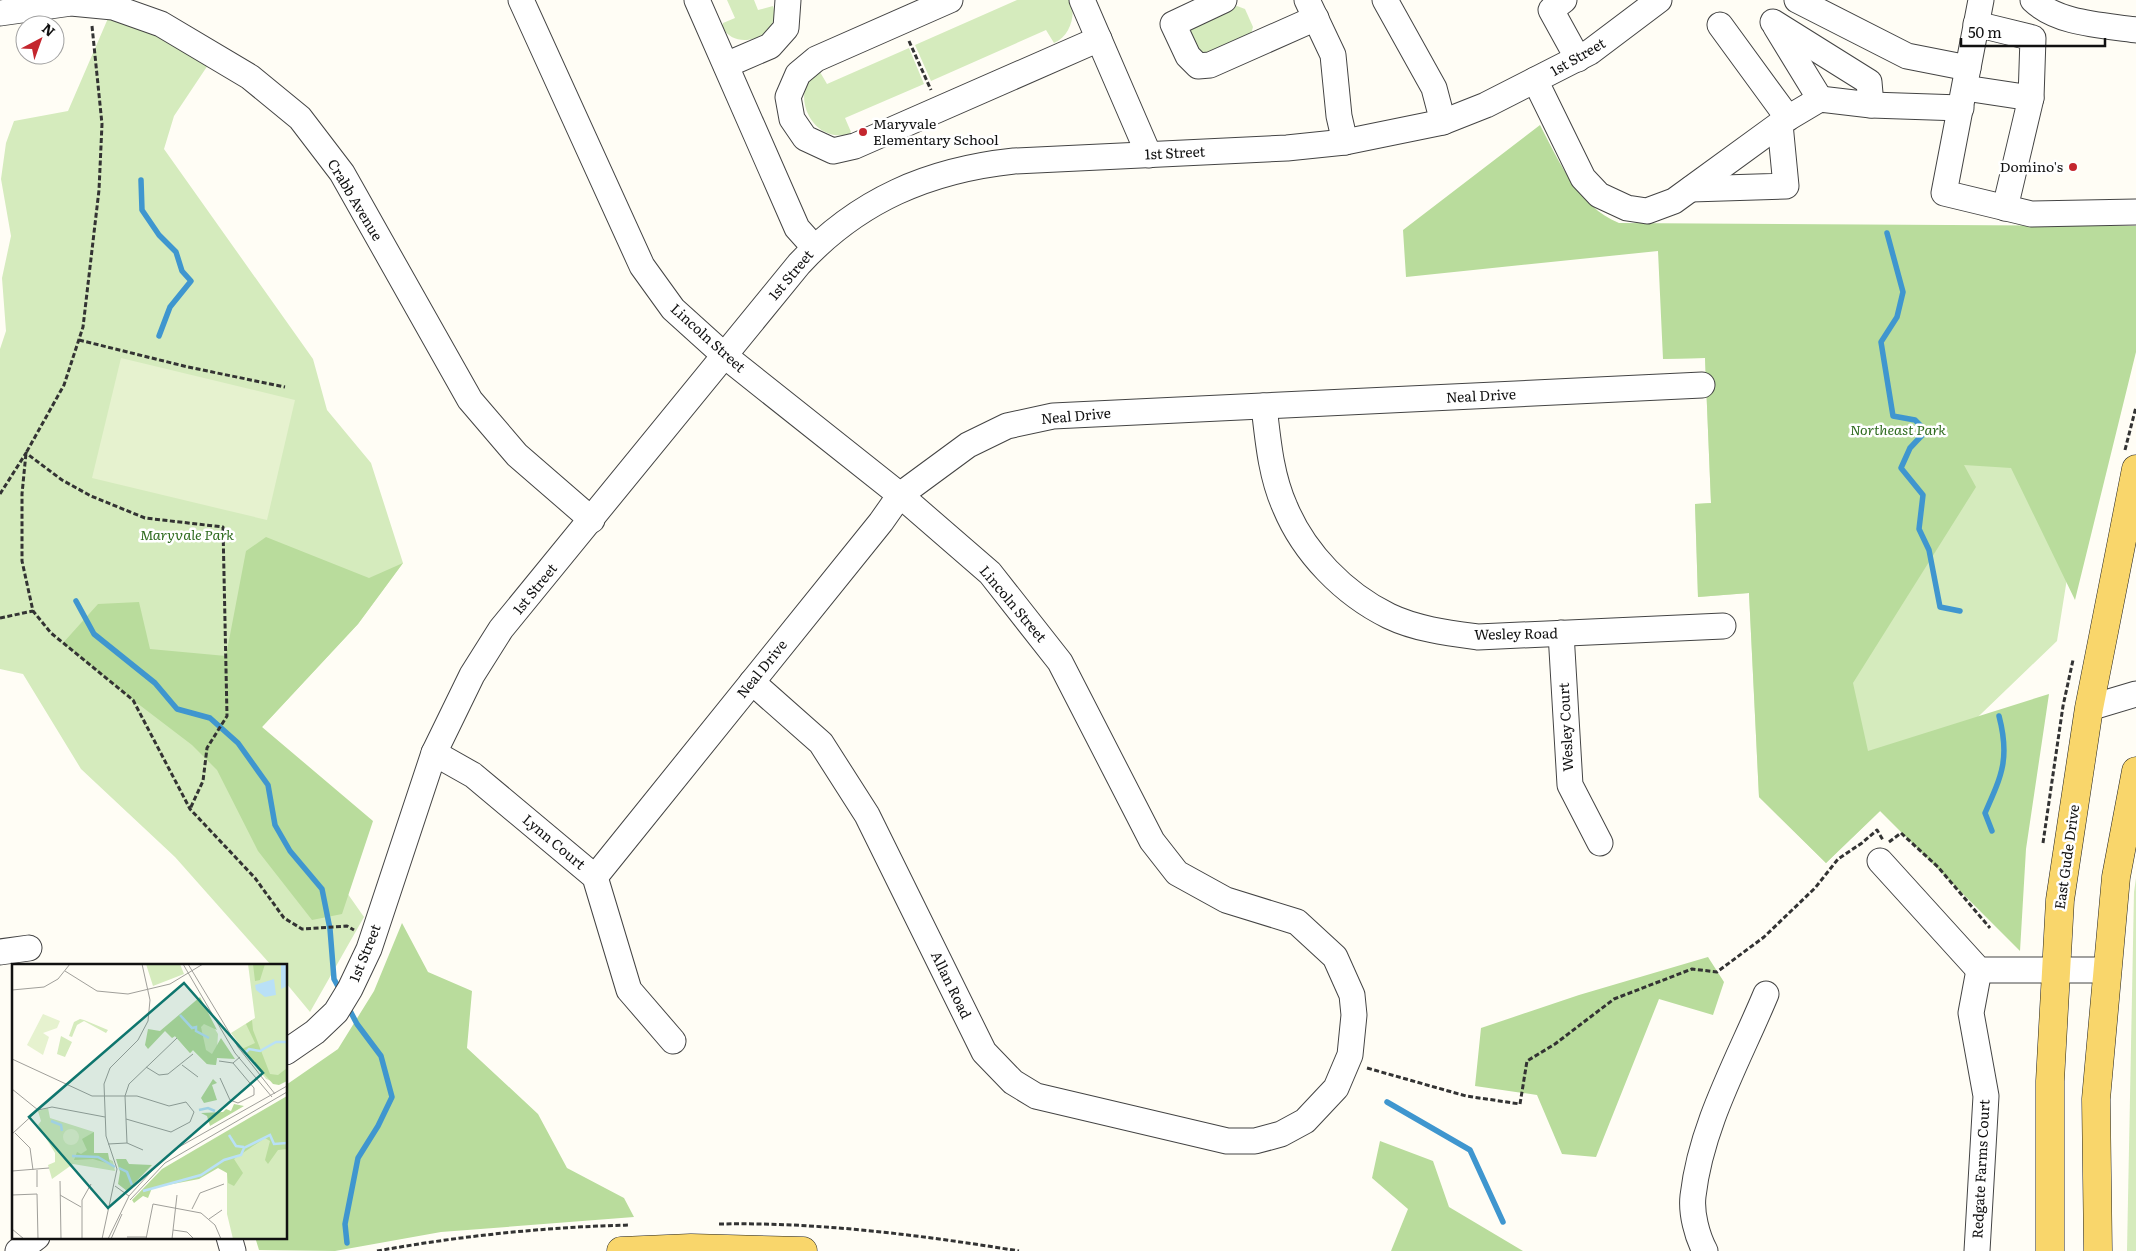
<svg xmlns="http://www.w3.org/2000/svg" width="2136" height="1251" font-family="Literata,serif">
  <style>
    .green { fill: #d5ebbd }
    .forest { fill: #b9dc9c }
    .pitch { fill: #e6f2cf }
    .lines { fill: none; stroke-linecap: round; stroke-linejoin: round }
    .stream { stroke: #3f96cf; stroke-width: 5.5 }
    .minor-casing { stroke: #444; stroke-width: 27 }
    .major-casing { stroke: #222; stroke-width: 29 }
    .path { stroke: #333; stroke-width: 3; stroke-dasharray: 5 2.5; stroke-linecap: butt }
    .minor { stroke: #fff; stroke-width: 25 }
    .major { stroke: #f9d66b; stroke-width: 28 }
    .poi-dot { fill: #c4262e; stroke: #fff; stroke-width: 2 }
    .labels { text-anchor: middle; stroke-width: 5; stroke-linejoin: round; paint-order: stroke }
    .street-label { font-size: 14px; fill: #111; stroke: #fff }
    .poi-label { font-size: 14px; fill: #111; stroke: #fff; text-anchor: start }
    .park-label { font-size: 14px; font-style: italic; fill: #2f6b1f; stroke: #fff }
    .inset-river { fill: none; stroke: #b9e0f7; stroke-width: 2.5 }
    .inset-road { fill: none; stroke: #a09f9a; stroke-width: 1 }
    .view { fill: #0f766e; fill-opacity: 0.15; stroke: #0f766e; stroke-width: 2.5 }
    .inset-edge { fill: none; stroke: #111; stroke-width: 2.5 }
  </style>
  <rect width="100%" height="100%" fill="#fffdf5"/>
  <g class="green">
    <path d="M727 0H754L758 10 773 6C783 35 737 54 722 27L723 23 735 18Z"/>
    <path d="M1017 0H1071C1076 16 1070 36 1054 43L1046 30 931 81 915 45Z"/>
    <path d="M1237 6 1245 9 1253 27 1251 34 1206 54 1199 51 1191 33V28Z"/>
    <path d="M109 16 151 30 210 62 174 116 164 149 313 359 327 410 371 463 403 563 358 624 262 727 324 860 364 917 310 1012 286 983V965H271L175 857 81 769 23 674 0 669V349L6 331 2 278 11 236 1 179 6 143 14 121 68 111Z"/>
    <path d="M909 48 924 84 845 118 851 132 849 134C808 145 788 84 820 72L827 84Z"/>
    <path d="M2123 229 2057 641 1826 863 1759 797 1749 593 1698 597 1695 504 1711 503 1705 358 1663 359Z"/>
    <path d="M2136 878V1251H2127L2134 892Z"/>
  </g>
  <g class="forest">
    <path d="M1540 125C1560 163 1578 206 1619 223L2136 226V352L2075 600 2011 468 1964 465 1976 487 1853 683 1868 751 2049 694 2026 849 2020 951 1880 811 1826 863 1759 797 1749 593 1698 597 1695 504 1711 503 1705 358 1663 359 1658 251 1406 277 1403 230Z"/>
    <path d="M266 537 369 578 403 563 358 624 262 727 373 821 342 914 312 920 258 851 217 770 192 745 133 700 63 643 98 604 139 602 150 649 226 656 246 551Z"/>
    <path d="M402 923 428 972 472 991 467 1048 538 1114 567 1168 624 1198 634 1217 441 1232 335 1251 259 1250 255 1237H286V1085L338 1049 374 991Z"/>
    <path d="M1708 957 1724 982 1713 1015 1659 999 1596 1157 1562 1154 1537 1095 1475 1086 1481 1028 1579 995Z"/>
    <path d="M1380 1141 1433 1161 1449 1207 1523 1251H1391L1408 1209 1372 1178Z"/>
  </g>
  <path class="pitch" d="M121 358 295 400 267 520 92 478Z"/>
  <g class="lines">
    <g class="stream">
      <path d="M141 180 142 210 159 235 176 252 182 271 191 281 170 307 159 336"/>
      <path d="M1887 233 1903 292 1897 317 1881 342 1893 416 1915 420 1926 431 1910 448 1901 468 1923 495 1919 529 1929 550 1940 607 1960 611"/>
      <path d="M76 601 94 634 155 683 177 709 210 718 238 743 268 785 275 825 290 851 322 889 330 929 334 979 341 992"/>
      <path d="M1992 831 1985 813C2002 775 2010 758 1999 716"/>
      <path d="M1387 1102 1470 1150 1503 1222"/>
      <path d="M347 1243 345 1224 358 1158 378 1126 392 1097 381 1056 357 1024 347 1005"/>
    </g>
    <defs>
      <g id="minor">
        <path d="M521 0 642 266 673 309 725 356 900 495 990 573 1060 662 1152 841 1177 873 1226 900 1297 922 1335 957 1352 995 1354 1015 1350 1055 1336 1088 1305 1121 1281 1134 1255 1141H1227L1036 1096 1013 1082 984 1052 867 815 821 743 752 682"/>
        <path d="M697 0 797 228 814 247"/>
        <path d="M950 0 816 59 798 74 788 97 792 119 805 138 833 151 855 146 1099 39"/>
        <path d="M1082 0 1149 155"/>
        <path d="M1224 0 1173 24 1188 56 1198 66 1210 65 1316 18"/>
        <path d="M1307 0 1333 55 1339 116 1345 142"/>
        <path d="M1385 0 1434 88 1443 122"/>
        <path d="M1564 0 1551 10 1578 59"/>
        <path d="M1797 0 1907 56 1968 68"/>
        <path d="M1981 0 1944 193 2031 214 2136 212"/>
        <path d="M2033 0C2058 24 2103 25 2136 30"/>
        <path d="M0 13 71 3 113 7 161 24 250 77 300 118 342 173 470 400 517 455 592 520"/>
        <path d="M1773 22 1869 82 1871 105"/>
        <path d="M1976 24 2033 38 2031 98 2005 208"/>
        <path d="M1720 25 1788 118"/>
        <path d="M1776 27 1820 99"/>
        <path d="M726 65 770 46 786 28 788 0"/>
        <path d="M1535 80 1583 178 1599 195 1627 208 1647 211 1674 201 1788 118 1820 99 1871 105 1961 108"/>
        <path d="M1965 88 2031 98"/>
        <path d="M1691 189 1786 186 1780 124"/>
        <path d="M1264 406C1268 441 1271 476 1285 507 1304 553 1344 594 1389 616 1416 629 1448 633 1478 637L1723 626"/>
        <path d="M1561 633 1570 785 1600 843"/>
        <path d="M2089 708 2136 694"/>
        <path d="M434 753 473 775 595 877 629 990 673 1041"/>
        <path d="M1880 861 1979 970H2107"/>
        <path d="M595 877 881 522 900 495 968 445 1007 426 1053 416 1702 385"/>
        <path d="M0 952 29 948"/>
        <path d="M286 1052 315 1032 336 1012 350 989 369 949 434 753 472 675 501 629 799 264C858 200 929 170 1014 161L1287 148 1345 142 1443 122 1486 105 1590 52 1659 0"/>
        <path d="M229 1237 233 1251"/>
        <path d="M18 1251 37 1237"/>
        <path d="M1705 1251C1697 1236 1691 1213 1693 1196 1701 1125 1739 1059 1766 994"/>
        <path d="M1977 1251 1986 1096 1971 1013 1979 970"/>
      </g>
      <g id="major">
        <path d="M621 1251 691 1248 803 1251"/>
        <path d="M2050 1251V1081L2060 900 2089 708 2136 469"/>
        <path d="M2098 1251 2096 1099 2116 877 2136 771"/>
      </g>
    </defs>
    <use href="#minor" class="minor-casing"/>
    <use href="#major" class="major-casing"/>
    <g class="path">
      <path d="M92 26 102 124 99 190 83 327 64 385 26 453 22 494V561L33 611 51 633 133 700 190 809 255 878 284 918 302 929 347 926 354 930"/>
      <path d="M909 41 931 90"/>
      <path d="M79 340 188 367 285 387"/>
      <path d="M2125 450 2136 407"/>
      <path d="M0 494 26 453 62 480 91 496 145 518 223 527 227 716 207 748 203 781 190 809"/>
      <path d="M0 618 33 611"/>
      <path d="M1889 842 1901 833 1938 867 1990 928"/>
      <path d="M2043 843 2063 706 2073 660"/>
      <path d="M1367 1068 1466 1096 1520 1104 1527 1061 1555 1044 1614 999 1692 969 1717 972 1764 937 1815 888 1838 859 1862 843 1877 830 1883 840"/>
      <path d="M719 1224C819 1222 920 1235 1019 1251"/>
      <path d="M377 1251C460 1236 545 1227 630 1225"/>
    </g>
    <use href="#minor" class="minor"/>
    <use href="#major" class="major"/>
  </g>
  <g class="poi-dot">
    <circle cx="863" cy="132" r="5"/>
    <circle cx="2073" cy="167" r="5"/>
  </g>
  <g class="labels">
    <g class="street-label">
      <text transform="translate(1578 57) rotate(-30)" y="5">1st Street</text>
      <text transform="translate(1175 153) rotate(-3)" y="5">1st Street</text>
      <text transform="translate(355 200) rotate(59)" y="5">Crabb Avenue</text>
      <text transform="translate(791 275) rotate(-50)" y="5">1st Street</text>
      <text transform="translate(708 338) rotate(42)" y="5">Lincoln Street</text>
      <text transform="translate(1481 396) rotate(-3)" y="5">Neal Drive</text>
      <text transform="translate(1076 416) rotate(-5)" y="5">Neal Drive</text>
      <text transform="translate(535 589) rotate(-51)" y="5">1st Street</text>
      <text transform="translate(1013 604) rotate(50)" y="5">Lincoln Street</text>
      <text transform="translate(1516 634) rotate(-1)" y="5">Wesley Road</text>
      <text transform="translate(762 669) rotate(-51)" y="5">Neal Drive</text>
      <text transform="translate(1566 727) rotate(-93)" y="5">Wesley Court</text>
      <text transform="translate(554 842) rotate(40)" y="5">Lynn Court</text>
      <text transform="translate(2067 857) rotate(-82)" y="5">East Gude Drive</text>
      <text transform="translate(365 953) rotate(-68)" y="5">1st Street</text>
      <text transform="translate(951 985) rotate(64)" y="5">Allan Road</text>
      <text transform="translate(1981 1169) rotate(-87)" y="5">Redgate Farms Court</text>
    </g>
    <g class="poi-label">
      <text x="873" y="129">Maryvale<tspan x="873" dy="16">Elementary School</tspan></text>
      <text x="2063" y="172" text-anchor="end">Domino's</text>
    </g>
    <g class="park-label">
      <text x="1898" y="435">Northeast Park</text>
      <text x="187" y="540">Maryvale Park</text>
    </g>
  </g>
  <g transform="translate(12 964)">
    <rect width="275" height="275" fill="#fffdf5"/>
    <path d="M134 0H168L172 10 141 22ZM236 0H275V113L265 119 254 115 219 69 243 54ZM185 36 206 70 204 101 195 100 181 86 178 89 163 72 160 74ZM68 55 72 56 96 66 94 69 72 57 65 61 60 73 57 72 62 58ZM49 72 60 78 53 93 45 90ZM275 137V275H221L215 250V193ZM36 144 38 154 82 168V189L101 197 103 207 61 200 40 215 36 201 43 198V189L26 161 29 157 26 147Z" fill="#d5ebbd"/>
    <path d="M241 0H253L248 16 243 17ZM188 33 205 66 192 60 189 63 194 86 200 90 209 74 223 95 205 94 204 101 195 100 181 86 178 89 163 72 160 74 153 67 136 85 133 81 136 65 148 67ZM240 56 241 66 258 110 266 111 275 104V117L267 121 261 120 230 85 243 79 234 60ZM201 115 205 119 200 121 205 136 192 139 189 134ZM275 132V185L266 186 256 200 253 196 258 177 253 174 222 195 231 209 222 222 216 219 215 209 206 204 187 215 140 224 136 234 131 232 122 239 120 236 150 205ZM222 140 232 142 198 162 195 152 189 149 211 148 214 145 219 147ZM82 168V189H96L98 200 81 195 62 196 65 188 69 190 75 186 70 175ZM104 195H114L117 200 140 201 115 227 106 220 108 208Z" fill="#b9dc9c"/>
    <path d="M31 50 48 57 45 64 31 69 37 73 31 91 15 81ZM51 173a8 8 0 1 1 16 0a8 8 0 1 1-16 0Z" fill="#e6f2cf"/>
    <path d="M269 0H275V22L269 25ZM262 15 264 31 253 33 244 26 243 21Z" fill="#b9e0f7"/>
    <path class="inset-river" d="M168 51 180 64 184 63V67L197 74M234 88 237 85 248 87 264 78H275M187 146 196 144 203 147M39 157 49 161 50 167M217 171 224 182 232 183M60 192 86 193 103 203M107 204 115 208 120 221M131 227 189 211 212 196 229 191 232 184 258 171 262 180 275 179"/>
    <path class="inset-road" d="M171 0 223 89 260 133M176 0 226 83 263 130M53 7 85 27 116 30 158 20 191 0M0 26 32 23 46 15 58 0M0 95 80 132H125L157 142 174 138 182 148 178 158 159 168 114 155M207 97 221 99 228 93M170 101 186 113M134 103 147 111 156 110 181 90M208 114 218 136 226 139 242 131V124L221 99M0 125 26 146M3 169 18 184 21 206M0 170 26 146 40 143 93 153M115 179 113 132 117 120 165 74M96 180 115 179 131 186M25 206V223M0 207 37 204M48 217 49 275M103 222 117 232M0 231 25 230 26 275M48 231 69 243M118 236 153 199 275 128M180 245 188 229 212 220M197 255 210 246M0 265 12 275M161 266 175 268 182 275M115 273H134M70 275V236L79 220M90 275 105 205 94 172 92 120 98 104 126 76 136 57 138 36 130 0M96 275 117 232 146 200 167 183 275 122M99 275 110 250M134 275 141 240 189 249 203 261 209 275M160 275 165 231"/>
    <path class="view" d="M172 19 251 109 96 244 17 153Z"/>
    <rect width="275" height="275" class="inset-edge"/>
  </g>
  <g transform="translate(40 40) rotate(41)"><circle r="24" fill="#ffffff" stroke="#a0a0a0"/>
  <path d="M0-4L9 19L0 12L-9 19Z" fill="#c4262e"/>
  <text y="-8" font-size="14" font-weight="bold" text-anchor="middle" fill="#111111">N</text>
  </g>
  <path d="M1961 38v8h144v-8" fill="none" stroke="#111111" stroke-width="2.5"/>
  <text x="1968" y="38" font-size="15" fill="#111111" stroke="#ffffff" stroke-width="4" paint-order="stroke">50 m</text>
</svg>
